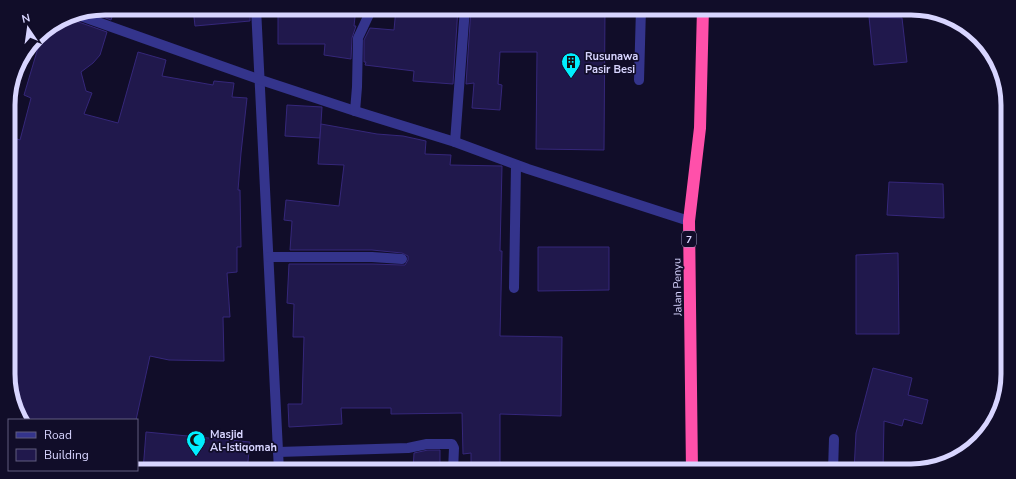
<svg xmlns="http://www.w3.org/2000/svg" width="1016" height="479" font-family="'Nunito Sans',sans-serif">
  <style>
    .building { fill: #20184c; stroke: #35277a }
    .lines { fill: none; stroke-linecap: round; stroke-linejoin: round }
    .lane { stroke: #34348c; stroke-width: 10 }
    .street { stroke: #34348c; stroke-width: 10 }
    .highway { stroke: #ff50aa; stroke-width: 12 }
    .labels { text-anchor: middle; stroke-width: 3.5; stroke-linejoin: round; paint-order: stroke }
    .shield { fill: #110d29; stroke: #9c99bf; stroke-width: 1 }
    .shield-label { font-size: 10px; font-weight: bold; fill: #d8d5ff }
    .poi-label { font-size: 11px; font-weight: bold; fill: #d8d5ff; stroke: #110d29; text-anchor: start }
    .street-label { font-size: 11px; fill: #d8d5ff; stroke: #110d29 }
    .rim { fill: none; stroke: #d8d5ff; stroke-width: 5 }
  </style>
  <rect width="100%" height="100%" fill="#110d29"/>
  <g class="building">
    <path d="M105 8H115L111 20 87 11Z"/>
    <path d="M193 8H250V21L195 26Z"/>
    <path d="M278 8H356L354 26H356L352 38 351 59 324 55 325 44H278Z"/>
    <path d="M396 8H458L453 84 413 81 414 71 365 65 366 62H364V40L370 28 394 30Z"/>
    <path d="M471 8H605L604 150 536 149 537 52H500L498 84 502 85 500 110 472 108 474 83 466 84Z"/>
    <path d="M69 15 73 20 107 32 100 55 93 63 81 72 86 91 92 93 84 114 118 123 138 52 166 60 162 76 213 85 214 81 234 83 232 97 247 98 241 153 238 190H240L241 247H237V272L227 273 230 317H223L224 361 169 360 150 356 136 420H23L9 387 8 136 20 140 31 98 24 95 43 31Z"/>
    <path d="M869 17 902 18 907 62 874 65Z"/>
    <path d="M287 105 322 107 320 138 285 136Z"/>
    <path d="M321 124 377 134 403 136 426 141 425 154 451 155 450 165 502 166 500 251H502L500 336 562 337 561 416 500 414V471H471V453L463 454 462 413 391 414V408H341L342 424 289 427 288 404H302L304 337H293L294 304 287 303 289 264H372L402 265H405L408 260V256L402 253 372 250H290L292 221 284 220 286 200 339 206 344 165 318 164Z"/>
    <path d="M889 182 943 184 944 218 887 215Z"/>
    <path d="M538 247H609V290L538 291Z"/>
    <path d="M898 253 899 334H856V255Z"/>
    <path d="M873 368 912 378 908 395 928 400 922 424 904 419 902 426 884 421 883 471H854L856 433Z"/>
    <path d="M146 432 250 442 247 471H143Z"/>
    <path d="M428 450H440V471H413L414 453Z"/>
  </g>
  <g class="lines">
    <path class="lane" d="M639 80 641 8"/>
    <g class="street">
      <path d="M256 8 279 471"/>
      <path d="M75 14 261 80 355 111 455 142 528 169 689 221"/>
      <path d="M355 111 357 87 358 38 372 8"/>
      <path d="M455 142 465 8"/>
      <path d="M269 257H372L402 259"/>
      <path d="M514 288 516 165"/>
      <path d="M278 452 408 448 427 444H452L454 448 453 471"/>
      <path d="M833 471 834 439"/>
    </g>
    <path class="highway" d="M692 471 689 221 700 128 703 8"/>
  </g>
  <defs>
    <symbol id="building-pin" viewBox="-11 -11 22 30"><path d="M0 17L-7.5 6A9.5 9.5 0 1 1 7.5 6Z" fill="#01efff" stroke="#110d29"/><path d="M-4-6H4V6H1V3H-1V6H-4ZM-2.5-4.3h1.7v1.8h-1.7ZM.8-4.3h1.7v1.8H.8ZM-2.5-1h1.7V.8h-1.7ZM.8-1h1.7V.8H.8Z" fill="#111"/></symbol>
    <symbol id="mosque-pin" viewBox="-11 -11 22 30"><path d="M0 17L-7.5 6A9.5 9.5 0 1 1 7.5 6Z" fill="#01efff" stroke="#110d29"/><path d="M3.5-4.9A6 6 0 1 0 3.5 4.9A5 5 0 1 1 3.5-4.9Z" fill="#111"/></symbol>
  </defs>
  <g fill-rule="evenodd">
    <use href="#building-pin" x="560" y="51" width="22" height="30"/>
    <use href="#mosque-pin" x="185" y="429" width="22" height="30"/>
  </g>
  <g class="labels">
    <rect class="shield" x="682" y="231" width="14" height="16" rx="3"/>
    <g class="shield-label">
      <text x="689" y="243">7</text>
    </g>
    <g class="poi-label">
      <text x="585" y="60">Rusunawa<tspan x="585" dy="13">Pasir Besi</tspan></text>
      <text x="210" y="438">Masjid<tspan x="210" dy="13">Al-Istiqomah</tspan></text>
    </g>
    <g class="street-label">
      <text transform="translate(677 287) rotate(-91)" y="4">Jalan Penyu</text>
    </g>
  </g>
  <path d="M0 0H1016V479H0ZM105 15H911A90 90 0 0 1 1001 105V374A90 90 0 0 1 911 464H105A90 90 0 0 1 15 374V105A90 90 0 0 1 105 15Z" fill="#110d29" fill-rule="evenodd"/>
  <path class="rim" d="M105 15H911A90 90 0 0 1 1001 105V374A90 90 0 0 1 911 464H105A90 90 0 0 1 15 374V105A90 90 0 0 1 105 15Z"/>
  <rect x="8" y="419" width="130" height="52" fill="#110d29" stroke="#615d7f"/>
  <rect x="16" y="432" width="20" height="6" fill="#34348c" stroke="#615d7f"/>
  <text x="44" y="439" font-size="12" fill="#d8d5ff">Road</text>
  <rect x="16" y="449" width="20" height="12" fill="#20184c" stroke="#615d7f"/>
  <text x="44" y="459" font-size="12" fill="#d8d5ff">Building</text>
  <g transform="translate(28 28) rotate(347)" stroke="#110d29" stroke-width="3" paint-order="stroke">
  <path d="M0-3L7 15L0 10L-7 15Z" fill="#d8d5ff"/>
  <text y="-6" font-size="11" font-weight="bold" text-anchor="middle" fill="#d8d5ff">N</text>
  </g>
</svg>
